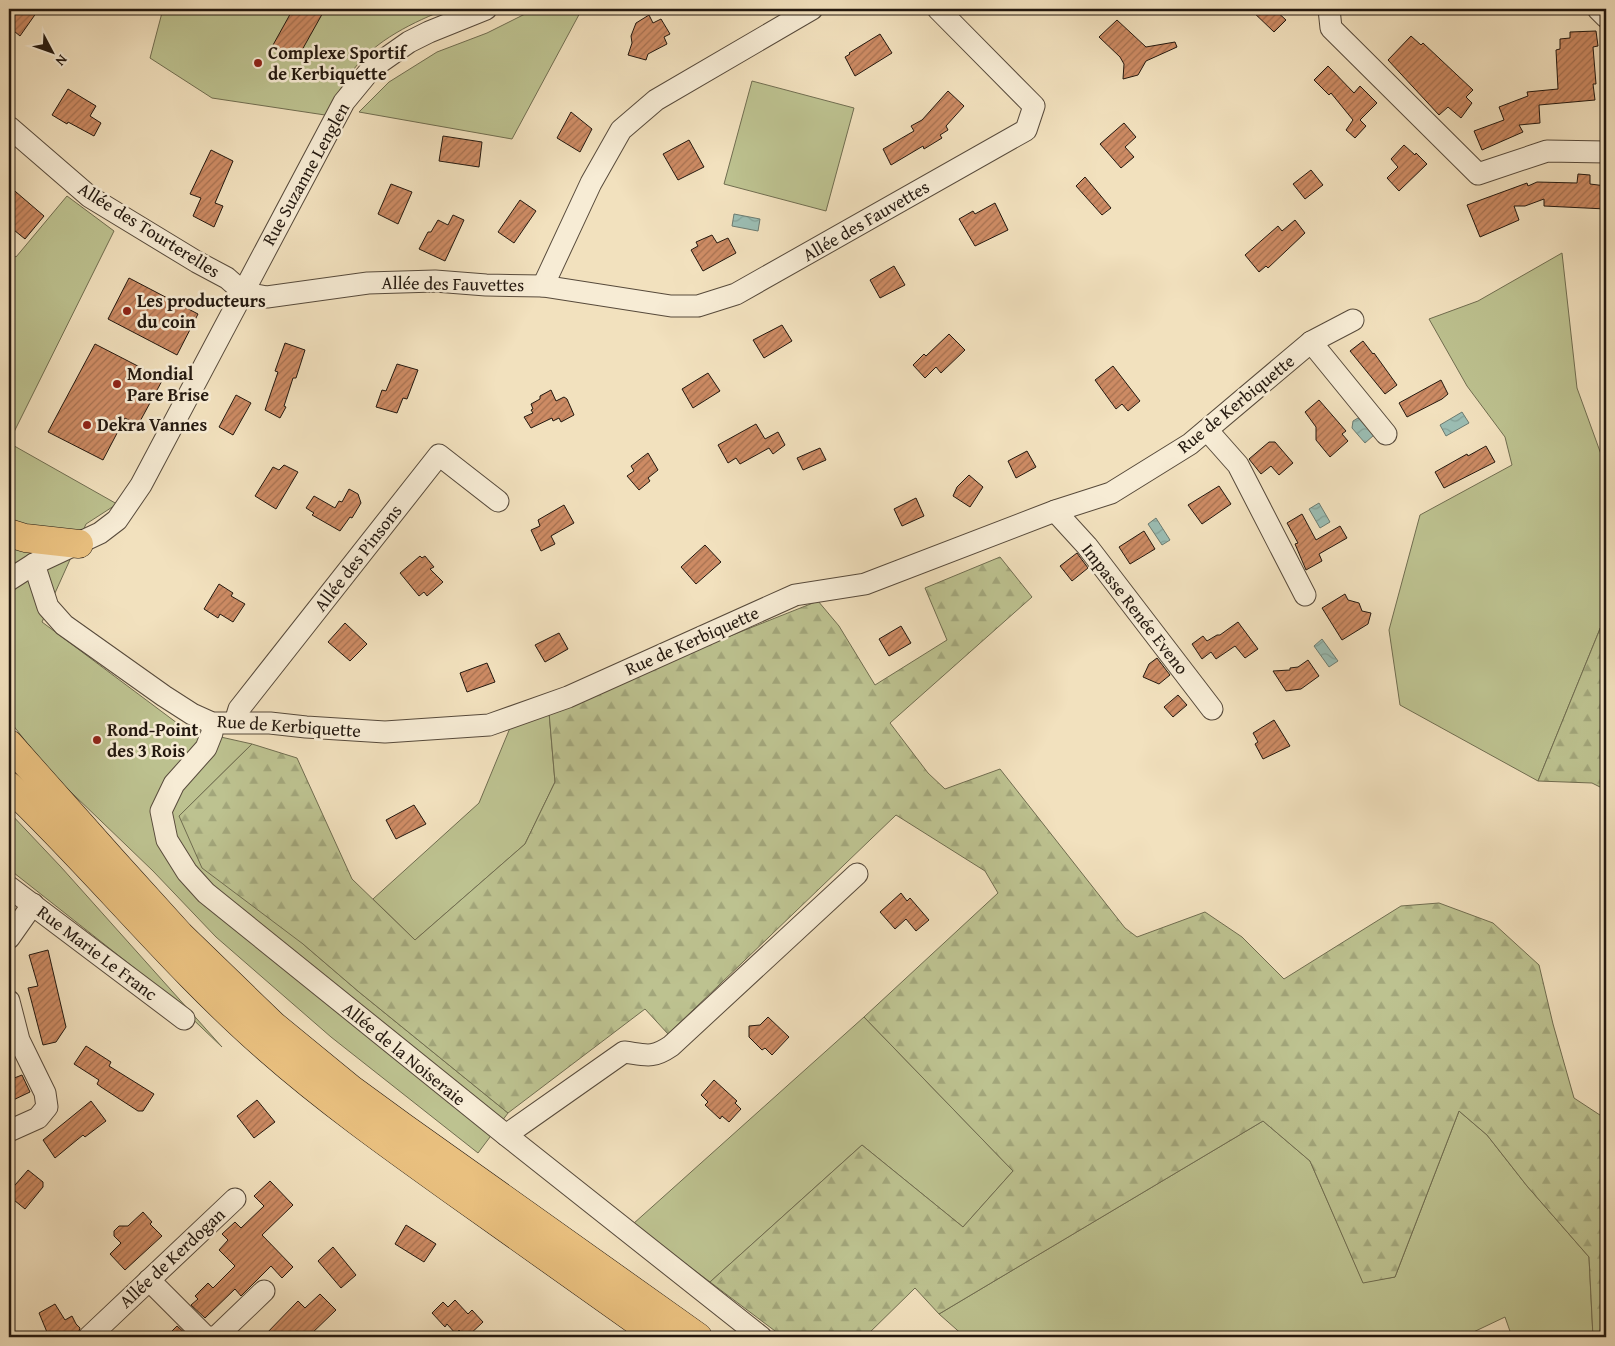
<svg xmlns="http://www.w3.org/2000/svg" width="1615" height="1346" font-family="'Gentium Book Plus',serif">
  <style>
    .grass { fill: #bdc290; stroke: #706d50 }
    .forest { fill: url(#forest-firs); stroke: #706d50 }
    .water { fill: url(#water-waves); stroke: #6b7b71 }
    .building { fill: url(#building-hatch); stroke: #23180f }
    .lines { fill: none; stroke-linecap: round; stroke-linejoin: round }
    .minor-casing { stroke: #574a3b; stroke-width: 23 }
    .major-casing { stroke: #23180f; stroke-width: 29 }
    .highway-casing { stroke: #23180f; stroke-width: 29 }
    .minor { stroke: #f7ecd5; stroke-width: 21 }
    .major { stroke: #e9c07f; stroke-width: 28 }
    .highway { stroke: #e9c07f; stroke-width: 28 }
    .poi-dot { fill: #8f2418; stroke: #f7ecd5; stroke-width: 2 }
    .labels { text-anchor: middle; stroke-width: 5; stroke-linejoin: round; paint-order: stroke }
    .poi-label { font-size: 18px; font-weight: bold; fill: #23180f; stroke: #f7ecd5; text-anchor: start }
    .street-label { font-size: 18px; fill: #23180f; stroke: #f7ecd5 }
  </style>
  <defs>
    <pattern id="forest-firs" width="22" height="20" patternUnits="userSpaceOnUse" patternTransform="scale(1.25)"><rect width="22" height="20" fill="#bdc290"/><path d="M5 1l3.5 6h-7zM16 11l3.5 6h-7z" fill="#a2a67b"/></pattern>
    <pattern id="water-waves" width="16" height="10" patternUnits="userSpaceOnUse" patternTransform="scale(1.25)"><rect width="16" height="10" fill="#9bbdb3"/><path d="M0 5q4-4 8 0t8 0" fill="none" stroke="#85a299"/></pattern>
    <pattern id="building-hatch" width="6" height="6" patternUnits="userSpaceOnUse" patternTransform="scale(1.25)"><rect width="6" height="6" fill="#cd8b64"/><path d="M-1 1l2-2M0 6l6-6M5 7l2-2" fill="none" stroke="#a67151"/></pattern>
  </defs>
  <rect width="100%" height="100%" fill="#f2e1be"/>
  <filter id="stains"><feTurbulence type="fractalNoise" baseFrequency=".004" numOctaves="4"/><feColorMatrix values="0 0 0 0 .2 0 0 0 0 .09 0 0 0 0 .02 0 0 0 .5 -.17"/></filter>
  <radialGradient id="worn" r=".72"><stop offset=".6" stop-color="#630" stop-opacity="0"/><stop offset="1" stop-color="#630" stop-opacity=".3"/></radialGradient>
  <g class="grass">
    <path d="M163 9H447C415 21 374 41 354 69 343 83 335 99 325 115L212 98 150 58Z"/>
    <path d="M535 9H582L512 139 359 112 389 82 437 52 487 33Z"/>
    <path d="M752 81 854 108 826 211 724 184Z"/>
    <path d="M67 196 114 231 9 442V252L16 257Z"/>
    <path d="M1562 253 1577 388 1606 468V614L1538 781 1400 705 1389 630 1420 515 1512 465 1505 437 1467 386 1429 319 1478 301Z"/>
    <path d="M9 443 117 504 86 524 42 622 185 729 252 744 179 816 303 944 359 992 508 1113 478 1153 331 1037 216 937 153 871 48 770 9 720Z"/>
    <path d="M549 712 555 782 525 844 415 940 373 899 479 803 510 728Z"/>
    <path d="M9 812 61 867 222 1047 161 989 9 869Z"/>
    <path d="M864 1017 1013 1171 963 1227 862 1145 710 1282 633 1224Z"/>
    <path d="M1459 1111 1487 1135 1527 1186 1589 1257 1593 1337H1512L1505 1317 1463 1337H965L939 1314 1263 1121 1310 1161 1363 1282 1395 1277Z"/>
  </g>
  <g class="forest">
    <path d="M1000 557 1032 597 890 723 928 773 945 789 1000 769 1125 928 1137 937 1205 912 1242 937 1284 979 1401 906 1439 903 1493 923 1539 965 1553 1024 1574 1098 1606 1119V1337H1593L1589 1257 1527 1186 1487 1135 1459 1111 1395 1277 1363 1283 1310 1161 1263 1121 939 1314 915 1288 865 1337H783L710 1282 862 1145 963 1227 1013 1171 864 1017 998 893 985 871 896 815 668 1034 645 1009 508 1113 359 992 303 944 202 868 179 816 252 744 297 758 352 879 415 940 525 844 555 782 549 712 730 636 818 601 839 626 875 685 947 640 925 588Z"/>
    <path d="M1606 614V790L1592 783 1538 781Z"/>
  </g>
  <g class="water">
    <path d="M734 214 760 219 758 231 732 226Z"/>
    <path d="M1462 412 1469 423 1446 436 1440 425Z"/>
    <path d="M1358 418 1374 435 1365 443 1352 428 1353 421Z"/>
    <path d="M1319 503 1330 522 1320 528 1309 509Z"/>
    <path d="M1156 518 1170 540 1162 545 1148 524Z"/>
    <path d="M1322 639 1338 661 1329 667 1314 646Z"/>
  </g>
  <g class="building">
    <path d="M14 9H39L20 36 9 27V15Z"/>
    <path d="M293 9H325L297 59 273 45Z"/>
    <path d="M1250 9H1274L1286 20 1274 32Z"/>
    <path d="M649 15 653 23 661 19 670 34 664 37 667 44 648 54 646 60 628 55 632 43 631 36 636 23Z"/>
    <path d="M1117 20 1146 47 1175 42 1177 47 1146 61 1138 75 1123 79 1124 64 1120 57 1099 37Z"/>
    <path d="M1596 31 1598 46 1593 47 1596 84H1593L1595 100 1539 105 1540 123 1519 125 1523 132 1482 150 1474 131 1504 120 1499 107 1528 96 1527 92 1558 89 1556 50 1560 49V39L1570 38V32Z"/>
    <path d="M880 34 892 53 855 76 845 57 850 54 849 53Z"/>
    <path d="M1411 36 1421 45 1423 43 1473 90 1466 97 1472 103 1461 118 1448 107 1439 115 1388 60Z"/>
    <path d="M1328 66 1354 93 1360 86 1377 103 1360 120 1366 126 1355 138 1346 130 1353 120 1331 93 1329 95 1314 80Z"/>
    <path d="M68 89 96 106 90 116 101 123 94 136 68 122 67 124 52 115Z"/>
    <path d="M948 91 964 106 946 126 948 130 940 135 942 138 924 149 923 146 891 165 883 149 914 131 911 126 922 120Z"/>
    <path d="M571 112 592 129 580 152 557 138Z"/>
    <path d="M1124 123 1136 137 1125 147 1134 157 1121 168 1100 144Z"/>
    <path d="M443 136 482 142 479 167 439 161Z"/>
    <path d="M689 140 704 167 678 180 663 154Z"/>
    <path d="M1404 145 1415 155 1416 153 1427 164 1399 191 1387 178 1398 167 1391 159Z"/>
    <path d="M211 150 233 161 215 203 223 206 214 227 193 216 201 198 190 194Z"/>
    <path d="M1311 170 1323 185 1305 199 1293 184Z"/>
    <path d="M1578 174 1590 175V184L1606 186V209L1544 206V199L1525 206H1514L1519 220 1480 237 1467 205 1527 183 1528 186 1537 182 1577 183Z"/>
    <path d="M1085 177 1111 208 1102 215 1076 186Z"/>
    <path d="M391 184 412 192 398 224 378 214Z"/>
    <path d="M9 186 44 216 25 239 9 226Z"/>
    <path d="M520 200 536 211 514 243 498 232Z"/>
    <path d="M995 203 1008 230 975 246 959 219 973 211 975 214Z"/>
    <path d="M453 215 464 220 445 261 419 249 428 232H431L438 220 448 225Z"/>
    <path d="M1295 220 1305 233 1268 268 1266 266 1259 272 1245 255 1278 226 1282 231Z"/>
    <path d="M712 235 717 243 728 238 736 253 703 271 691 250 698 246 696 242Z"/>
    <path d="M894 266 905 285 880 298 870 280Z"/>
    <path d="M129 278 198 314 177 355 108 319Z"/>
    <path d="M782 325 792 341 764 358 753 340Z"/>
    <path d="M949 334 965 350 941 373 936 367 925 378 913 365 924 354 926 356Z"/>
    <path d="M1363 341 1373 354 1374 353 1397 385 1385 394 1350 351Z"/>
    <path d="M285 343 305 350 296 378H293L284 406 286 407 280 418 265 410 278 372 275 371Z"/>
    <path d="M95 344 163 379 138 425 125 418 103 460 48 432Z"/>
    <path d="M397 364 418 370 407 399 403 398 397 413 376 407 382 390 386 391Z"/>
    <path d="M1113 366 1140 401 1128 411 1122 404 1116 409 1095 380Z"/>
    <path d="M708 373 720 391 693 408 682 389Z"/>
    <path d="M1441 380 1448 394 1442 399 1407 417 1399 403Z"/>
    <path d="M551 390 556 401 564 397 567 399 574 415 561 422 559 418 553 421 552 418 531 428 524 417 533 413 531 410 533 409 531 404 540 399V396Z"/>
    <path d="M236 395 251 403 233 435 219 427Z"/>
    <path d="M1319 400 1346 431 1342 434 1348 441 1330 457 1316 440V427L1305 412Z"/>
    <path d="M756 424 765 439 778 432 785 445 773 454 769 448 740 464 736 458 728 463 718 445Z"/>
    <path d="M1269 442H1275L1293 463 1279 475 1271 466 1261 474 1249 459Z"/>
    <path d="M1486 446 1495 462 1444 488 1435 472 1467 454 1468 456Z"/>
    <path d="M820 448 826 460 803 470 797 458Z"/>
    <path d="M1027 451 1036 467 1016 478 1008 461Z"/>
    <path d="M648 453 658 470 648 478 650 481 639 490 627 476 634 471 631 466Z"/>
    <path d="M284 465 298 472 276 509 255 496 273 467 279 470Z"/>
    <path d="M969 475 983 487 970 507 953 496 957 487Z"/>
    <path d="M1219 486 1231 504 1202 524 1188 505Z"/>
    <path d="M349 489 358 494 361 503 352 518 350 517 340 531 312 515 314 513 306 508 314 496 335 508 339 501 342 502Z"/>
    <path d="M916 498 924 516 902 526 894 509Z"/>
    <path d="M564 505 574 523 551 536 555 544 541 551 531 530 540 526 538 520Z"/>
    <path d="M1302 514 1316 540 1340 526 1347 538 1319 554 1322 561 1306 570 1295 544 1298 543 1287 523Z"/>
    <path d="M1144 531 1155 549 1130 564 1119 547Z"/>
    <path d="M705 545 721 562 696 584 681 567Z"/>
    <path d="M1077 553 1088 568 1072 581 1060 566Z"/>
    <path d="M420 556 422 558 425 556 434 567 430 569 443 582 427 596 424 592 419 596 400 573Z"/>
    <path d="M219 584 233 593 231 596 245 604 233 622 220 614 218 618 204 609Z"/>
    <path d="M1345 594 1348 600 1359 603 1362 611 1371 613 1368 624 1342 640 1322 608Z"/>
    <path d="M1238 622 1258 649 1245 658 1235 646 1216 659 1211 652 1202 659 1192 644 1203 636 1207 641 1217 635H1220Z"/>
    <path d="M345 623 367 644 350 661 328 642Z"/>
    <path d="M901 626 911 643 889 656 879 639Z"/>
    <path d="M559 633 568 649 545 662 535 645Z"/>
    <path d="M1157 658 1170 675 1159 684 1143 677 1149 664Z"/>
    <path d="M1308 660 1319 676 1301 689 1286 691 1273 671 1290 670V668L1298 667Z"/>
    <path d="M487 663 495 682 467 692 460 673Z"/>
    <path d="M1178 695 1187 705 1173 717 1164 707Z"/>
    <path d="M1274 720 1290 746 1263 759 1255 744 1258 742 1253 733Z"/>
    <path d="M414 805 426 824 396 839 386 820Z"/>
    <path d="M901 893 907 901 910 898 929 920 916 931 906 919 895 929 880 912Z"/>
    <path d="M48 950 66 1027 56 1042 43 1045 28 988 38 986 29 955Z"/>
    <path d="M768 1017 789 1037 772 1055 765 1048 762 1050 749 1037V1026L760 1025Z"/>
    <path d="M86 1046 111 1062 109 1066 154 1094 143 1111H138L101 1087 97 1084 99 1080 74 1064Z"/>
    <path d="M22 1075 30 1092 9 1102V1080Z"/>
    <path d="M714 1080 737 1101 735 1103 741 1109 729 1122 722 1116 720 1119 705 1105 708 1102 701 1095Z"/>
    <path d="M257 1100 275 1122 254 1138 237 1116Z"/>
    <path d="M91 1101 106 1121 85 1137 83 1135 55 1158 43 1140Z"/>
    <path d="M28 1170 43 1182V1187L25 1209 9 1196V1192Z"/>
    <path d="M270 1181 293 1205 262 1235 293 1267 282 1278 271 1266 241 1296 235 1289 205 1318 191 1305 198 1299 195 1296 208 1283 213 1288 235 1266 219 1250 228 1240 222 1234 235 1222 241 1228 264 1206 254 1196Z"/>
    <path d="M143 1212 152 1222 150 1224 162 1236 125 1270 110 1254 121 1243 114 1236V1231L119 1226H128Z"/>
    <path d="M406 1225 436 1244 424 1262 395 1244Z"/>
    <path d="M333 1247 356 1275 341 1288 318 1261Z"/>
    <path d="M320 1294 336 1310 308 1337H263L298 1301 305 1308Z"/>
    <path d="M455 1300 468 1314 472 1310 483 1322 467 1337H465L459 1330 456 1334 447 1324 445 1327 432 1313 443 1302 448 1307Z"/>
    <path d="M55 1304 65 1320 72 1316 76 1324 80 1328 77 1337H49L39 1313Z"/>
    <path d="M177 1326 187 1335 185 1337H166Z"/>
  </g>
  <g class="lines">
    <defs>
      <g id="minor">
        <path d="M1329 9 1331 28 1478 174 1547 151 1606 152"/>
        <path d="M1598 9 1606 17"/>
        <path d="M9 127 90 197 197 262 227 278 244 293"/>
        <path d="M543 286 591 183 621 130 656 100 812 9"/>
        <path d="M244 293 267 297 368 283 435 281 486 285 543 286 671 306H698L736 294 1026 130 1034 106 938 9"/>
        <path d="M1311 342 1386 434"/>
        <path d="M1207 430 1238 465 1305 595"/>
        <path d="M1055 511 1087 546 1212 709"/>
        <path d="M34 564 48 607 64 625 164 696 192 714 212 723H270L306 727 385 732 489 725 568 697 795 595 865 584 1055 511 1111 493 1190 444 1311 342 1353 320"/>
        <path d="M9 580 34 564 100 533 117 520 141 485 344 102 372 68 409 42 429 32 486 9"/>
        <path d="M235 722 239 709 439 455 498 501"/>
        <path d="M212 723V733L206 748 174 784 161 811 167 840 187 872 206 893 506 1135 761 1337"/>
        <path d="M9 887 184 1019"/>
        <path d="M9 938 33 904"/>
        <path d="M9 1001 19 1040 45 1093 47 1107 38 1118 9 1131"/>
        <path d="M506 1135 624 1052C646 1055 652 1059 671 1046L857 874"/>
        <path d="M149 1280 206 1337H216L264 1291"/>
        <path d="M89 1337 235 1199"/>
      </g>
      <path id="major" d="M9 533 25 538 79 544"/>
      <g id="highway">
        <path d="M9 744 113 861 180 935 273 1025 351 1089 403 1127 698 1337"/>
        <path d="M9 786C98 871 175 968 268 1049 326 1100 389 1145 452 1190 521 1239 590 1288 659 1337"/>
      </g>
    </defs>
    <use href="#minor" class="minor-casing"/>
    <use href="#major" class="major-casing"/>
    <use href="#highway" class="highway-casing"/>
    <use href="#minor" class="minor"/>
    <use href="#major" class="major"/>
    <use href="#highway" class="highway"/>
  </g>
  <g class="poi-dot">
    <circle cx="258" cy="63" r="5"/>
    <circle cx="127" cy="311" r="5"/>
    <circle cx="117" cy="384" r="5"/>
    <circle cx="87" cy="425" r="5"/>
    <circle cx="97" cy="740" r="5"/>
  </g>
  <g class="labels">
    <g class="poi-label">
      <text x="268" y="59">Complexe Sportif<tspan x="268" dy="21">de Kerbiquette</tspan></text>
      <text x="137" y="307">Les producteurs<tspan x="137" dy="21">du coin</tspan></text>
      <text x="127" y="380">Mondial<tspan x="127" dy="21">Pare Brise</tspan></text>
      <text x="97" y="431">Dekra Vannes</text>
      <text x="107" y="736">Rond-Point<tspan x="107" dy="21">des 3 Rois</tspan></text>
    </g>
    <g class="street-label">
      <text transform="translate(306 174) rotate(-61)" y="6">Rue Suzanne Lenglen</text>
      <text transform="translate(866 221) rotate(-30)" y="6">Allée des Fauvettes</text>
      <text transform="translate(149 230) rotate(32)" y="6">Allée des Tourterelles</text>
      <text transform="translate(453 284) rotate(1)" y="6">Allée des Fauvettes</text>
      <text transform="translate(1236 404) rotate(-39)" y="6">Rue de Kerbiquette</text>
      <text transform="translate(358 558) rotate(-52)" y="6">Allée des Pinsons</text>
      <text transform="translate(1135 609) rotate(52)" y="6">Impasse Renée Eveno</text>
      <text transform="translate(692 641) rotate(-24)" y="6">Rue de Kerbiquette</text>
      <text transform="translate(289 726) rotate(4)" y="6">Rue de Kerbiquette</text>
      <text transform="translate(97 953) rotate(37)" y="6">Rue Marie Le Franc</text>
      <text transform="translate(404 1054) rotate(39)" y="6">Allée de la Noiseraie</text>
      <text transform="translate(172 1258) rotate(-43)" y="6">Allée de Kerdogan</text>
    </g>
  </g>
  <rect width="1615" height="1346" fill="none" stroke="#f2e1be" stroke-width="30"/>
  <rect x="10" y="10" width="1595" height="1326" fill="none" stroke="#23180f" stroke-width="2.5"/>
  <rect x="15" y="15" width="1585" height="1316" fill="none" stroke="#23180f"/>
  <g transform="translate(52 52) rotate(131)" stroke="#f7ecd5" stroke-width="4" paint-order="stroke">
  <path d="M0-4L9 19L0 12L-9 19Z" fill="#23180f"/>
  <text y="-8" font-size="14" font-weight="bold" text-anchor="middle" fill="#23180f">N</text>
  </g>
  <rect width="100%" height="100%" filter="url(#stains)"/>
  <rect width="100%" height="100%" fill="url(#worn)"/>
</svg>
